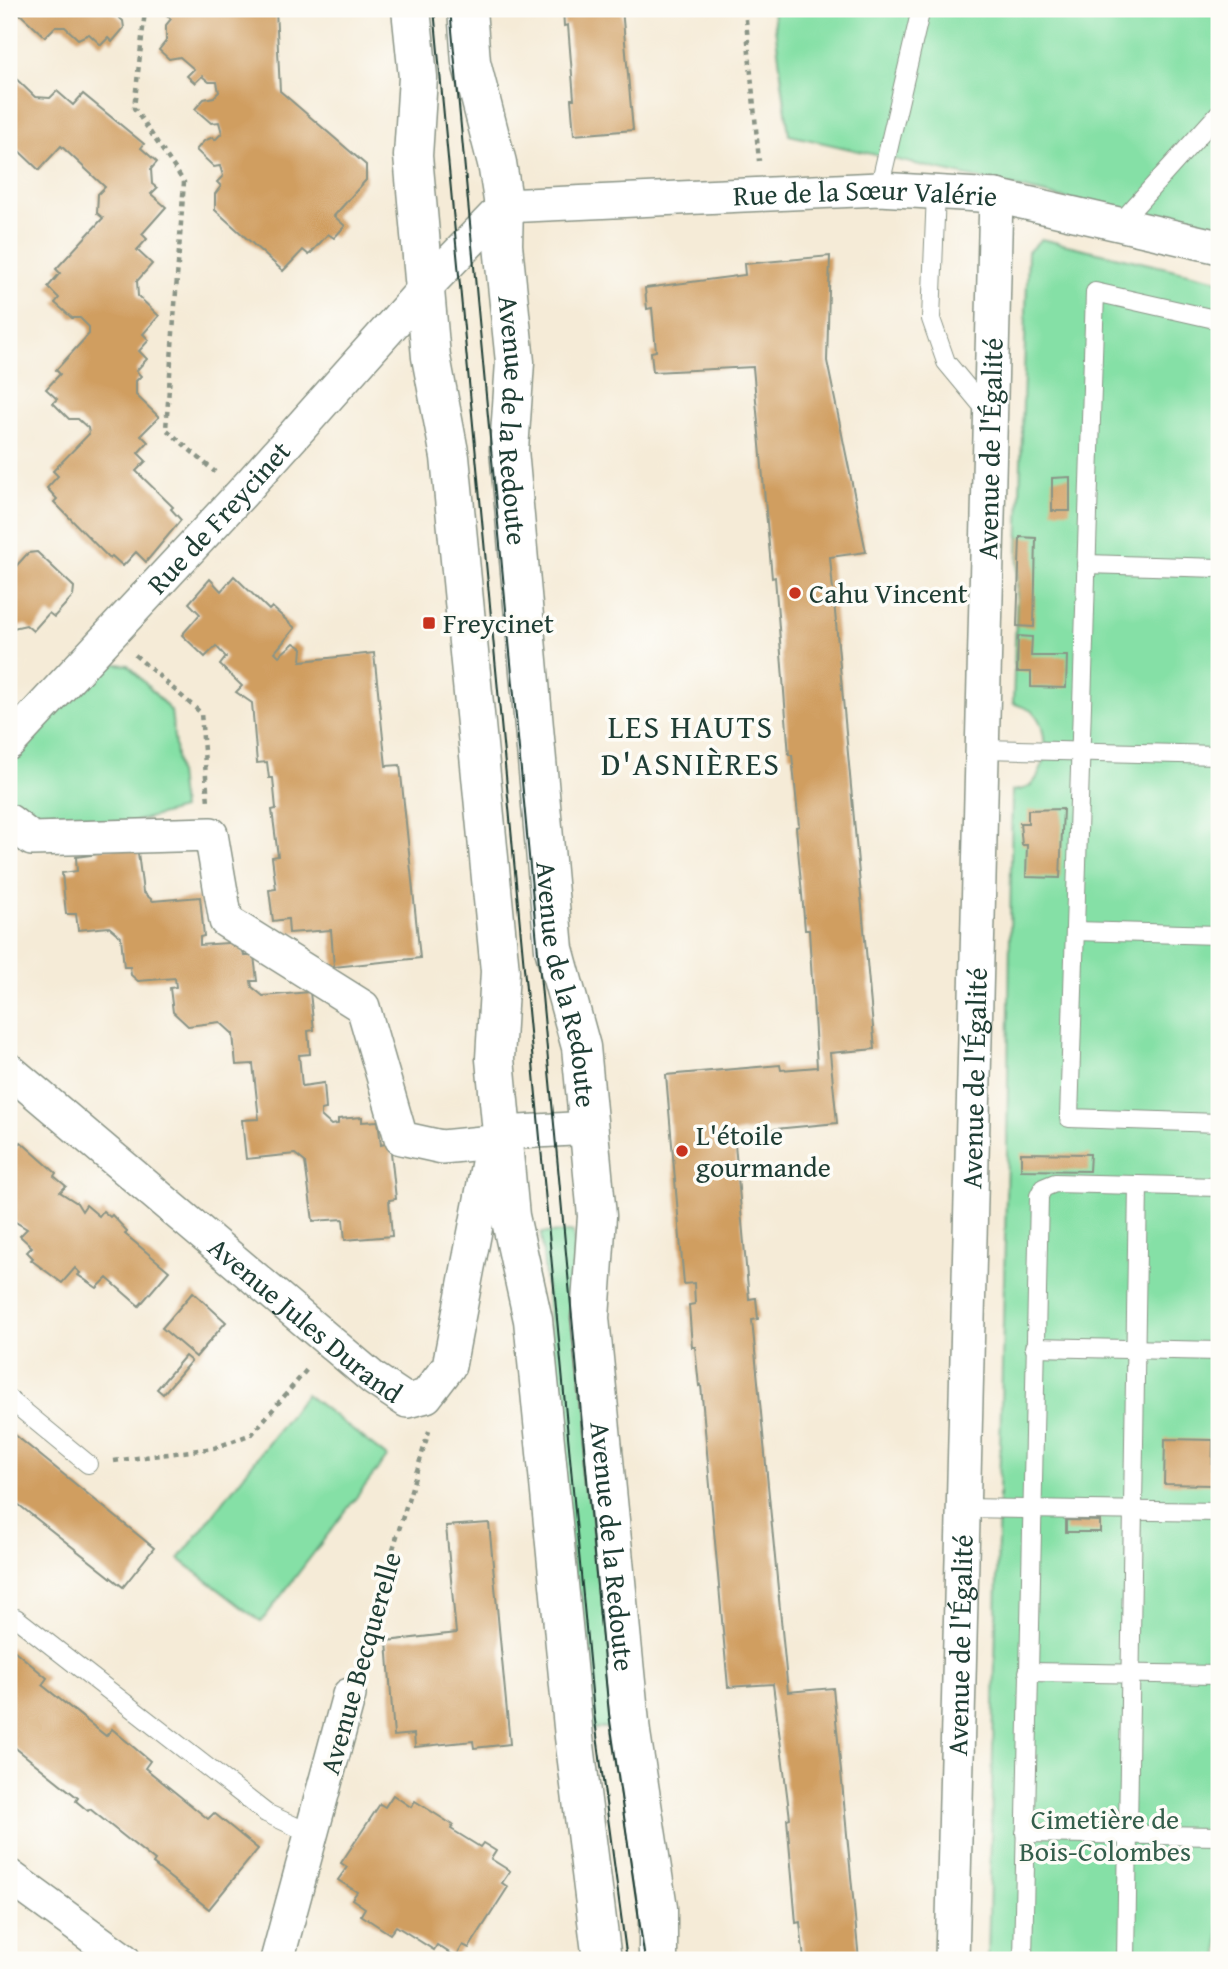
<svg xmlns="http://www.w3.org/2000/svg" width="1228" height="1969" font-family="'Gentium Book Plus',serif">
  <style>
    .green { fill: #85e0a6; stroke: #528e6d; stroke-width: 2 }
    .building { fill: #d09e61 }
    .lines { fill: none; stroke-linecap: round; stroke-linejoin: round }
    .lane-casing { stroke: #8a9486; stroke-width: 20 }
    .street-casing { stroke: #8a9486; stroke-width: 36 }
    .secondary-casing { stroke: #8a9486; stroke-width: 41 }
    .path { stroke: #8a9486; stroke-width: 4.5; stroke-dasharray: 5 5; stroke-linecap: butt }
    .lane { stroke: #fff; stroke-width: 18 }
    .street { stroke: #fff; stroke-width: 33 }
    .secondary { stroke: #fff; stroke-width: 38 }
    .tram { stroke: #1f3d34; stroke-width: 2 }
    .poi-dot { fill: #c8321e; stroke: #fdfcf7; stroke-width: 2.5 }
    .labels { text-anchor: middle; stroke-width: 7; stroke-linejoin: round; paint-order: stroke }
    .street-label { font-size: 28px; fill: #1f3d34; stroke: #fdfcf7 }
    .poi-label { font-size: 28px; fill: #1f3d34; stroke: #fdfcf7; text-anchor: start }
    .park-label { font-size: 28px; fill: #335e4b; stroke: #fdfcf7 }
    .quarter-label { font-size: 32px; letter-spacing: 2px; fill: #1f3d34; stroke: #fdfcf7 }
  </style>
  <rect width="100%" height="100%" fill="#fdfcf7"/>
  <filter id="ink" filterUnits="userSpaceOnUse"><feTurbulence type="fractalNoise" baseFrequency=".0143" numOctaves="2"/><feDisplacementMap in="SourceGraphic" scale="14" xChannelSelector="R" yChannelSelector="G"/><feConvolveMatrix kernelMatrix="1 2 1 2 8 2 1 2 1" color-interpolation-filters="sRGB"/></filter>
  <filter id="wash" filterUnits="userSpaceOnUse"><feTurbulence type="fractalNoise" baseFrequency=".00686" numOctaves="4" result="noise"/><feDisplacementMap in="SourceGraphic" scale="28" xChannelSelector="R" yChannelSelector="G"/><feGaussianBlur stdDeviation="1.57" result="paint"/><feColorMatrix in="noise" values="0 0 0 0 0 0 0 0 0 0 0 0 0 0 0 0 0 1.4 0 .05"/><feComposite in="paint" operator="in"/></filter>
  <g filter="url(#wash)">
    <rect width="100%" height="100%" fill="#f5ebd7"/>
    <g class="green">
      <path d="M778 9H1219V234L789 135 773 12Z"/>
      <path d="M1041 239 1219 280V1960H988L1007 1152 1012 791C1016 790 1023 790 1028 787 1048 775 1050 728 1033 712 1028 708 1019 706 1013 703L1028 252Z"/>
      <path d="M94 662 128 665 171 711 182 809 115 827 24 812 9 795V765Z"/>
      <path d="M573 1232 620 1726 588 1730 541 1233Z"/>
      <path d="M306 1394 387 1457 261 1622 179 1559Z"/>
    </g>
    <g id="blocks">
      <g class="building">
        <path d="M25 9H110L123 21 124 28 112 42 108 38 101 45 89 34 78 39 65 27H55L45 37 20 14Z"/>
        <path d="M173 9H276L280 91 366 165V180L334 216 345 226 334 238 328 234 309 255 303 250 283 271 215 210V194L221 186 217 182 223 176 220 166 214 167 196 150 204 141 213 137 215 140 222 133 219 122 211 123 195 109 204 99 214 97 219 92 217 82H209L202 76 195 83 187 76 194 69 180 57 169 59 159 50 166 41V25L171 19 167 15Z"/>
        <path d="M563 9H622L633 130 574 135 571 99H574L568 25 564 26Z"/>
        <path d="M9 72 35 97 50 98 57 91 73 105 83 94 144 144 141 148 157 162 151 169 152 184 157 188 151 194 166 207 142 234 147 239 137 250 152 264 137 281 138 296 159 316 143 334 149 340 139 351 147 359 136 371 141 376 136 381V395L159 417 141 435 148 442 138 453 146 461 136 471 173 507 171 509 181 520 146 562 136 552 123 566 112 556 110 559 54 502 57 499 47 488 58 476 53 471 89 434 88 428 78 419H69L53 403 57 399 46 389 60 374 56 370 89 334V327L80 318H72L55 303 59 298 48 287 60 273 56 269 103 218 97 213 98 194 105 187 61 146 39 170 17 149 9 150Z"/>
        <path d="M830 256 827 361 866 552 830 557 875 1049 830 1053 837 1123 734 1133 749 1299 756 1298 758 1319 752 1320 788 1692 833 1688 859 1960H804L800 1922 796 1923 787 1819 790 1818 773 1684 728 1687 701 1385 699 1386 695 1347H692L689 1305 695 1304 694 1283 684 1284 666 1075 780 1065 781 1070 817 1067 809 930H805L804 917 796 827 799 826 792 755H789L775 577 772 578 753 367 653 372 651 352 656 351 652 308 647 309 645 288 745 275 744 264Z"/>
        <path d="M1070 477V511H1052V478Z"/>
        <path d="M1020 537 1036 538 1034 627 1017 626Z"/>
        <path d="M37 552 74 587 73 596 54 617 49 613 33 631 26 625 9 629V574L28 553Z"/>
        <path d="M234 576 269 610 272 607 295 628 275 652 279 656 294 643 302 648 301 661 374 653 386 766 400 765 420 958 334 967 331 930 289 933 288 919 273 921 269 890 276 889 272 857 278 856 272 810 276 809 273 778H269L267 762 257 763 252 703 236 692 242 686 220 665 226 657 216 646 205 657 182 635 200 614 189 603 210 579 221 591Z"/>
        <path d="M1018 636 1032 637 1031 656H1067L1066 688 1031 687V672H1017Z"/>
        <path d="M1063 809 1060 878 1026 877 1027 845H1022L1020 823H1028V810Z"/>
        <path d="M137 845 143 892 153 901 200 897 204 936 200 937V945L242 942 244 956H254L257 981H251L252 987 263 996 310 992 314 1030 308 1031 310 1054 299 1055 302 1086 324 1083 326 1109 321 1110V1116L331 1125 338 1124V1119L362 1117V1122L378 1121 381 1145 390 1143 396 1199 389 1200 392 1236 345 1240 343 1219 313 1221 305 1162 295 1154 246 1159 242 1120 259 1119 253 1064 236 1065 233 1034 220 1022 188 1026 173 1012 170 988 176 987 175 978 138 981 131 975 130 967H124L121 937 109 927 78 930 76 914H66L62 873 77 871 76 857 99 854 98 849Z"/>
        <path d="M21 1142 56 1173 54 1176 66 1186 60 1192 77 1203 82 1211 86 1205 99 1216 103 1211 110 1217 112 1215 127 1231 125 1234 169 1271 139 1306 107 1278 97 1288 78 1275 80 1273 75 1268 62 1283 31 1260 33 1258 27 1252 32 1247 20 1236 27 1229 9 1218V1147L13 1151Z"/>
        <path d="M1021 1153 1090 1154 1089 1171 1021 1170Z"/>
        <path d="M193 1292 226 1322 196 1357 162 1328Z"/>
        <path d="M185 1356 191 1361 163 1394 157 1389Z"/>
        <path d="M9 1430 154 1548 123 1587 9 1497Z"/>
        <path d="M1165 1439 1213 1440 1212 1485 1164 1484Z"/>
        <path d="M1066 1520 1100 1521V1532H1066Z"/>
        <path d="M489 1523 510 1744 474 1748 473 1741 415 1747 414 1734 394 1736 387 1641 456 1633 446 1526Z"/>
        <path d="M9 1646 47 1678 42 1685 106 1736 112 1729 150 1761 145 1768 208 1819 214 1813 258 1849 209 1909 153 1864 155 1861 90 1809 88 1811 76 1801 78 1798 13 1746H9Z"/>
        <path d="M393 1795 411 1807 415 1801 453 1825 451 1829 480 1847 483 1843 496 1851 491 1859 510 1871 502 1883 508 1887 469 1948 463 1945 456 1957 437 1945 434 1950 396 1926 390 1934 361 1915 365 1908 352 1899 357 1892 338 1880 347 1867 341 1863 380 1804 385 1807Z"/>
      </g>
    </g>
  </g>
  <g filter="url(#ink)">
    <use href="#blocks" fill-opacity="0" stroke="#8a9486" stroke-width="2"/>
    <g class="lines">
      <defs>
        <g id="lane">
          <path d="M879 189 921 9"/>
          <path d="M936 192 931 319 946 362 990 415"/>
          <path d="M1119 224 1219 113"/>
          <path d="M1219 320 1095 292 1069 1118 1219 1123"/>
          <path d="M1086 564 1219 568"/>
          <path d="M982 749 1219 755"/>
          <path d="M1075 931 1219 935"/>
          <path d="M1034 1347 1219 1351"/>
          <path d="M9 1399 88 1464"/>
          <path d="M963 1508 1219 1512"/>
          <path d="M16 1618 266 1813 312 1834"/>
          <path d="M1028 1672 1219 1675"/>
          <path d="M1025 1833 1219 1836"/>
          <path d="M1023 1960 1039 1196 1043 1188 1055 1183 1219 1187"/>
          <path d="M1126 1960 1138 1185"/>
        </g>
        <g id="street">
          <path id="s1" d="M9 743 241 494 425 288 504 206 879 189 996 196 1219 247"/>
          <path d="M9 821 32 839 211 834 226 921 363 1007 401 1138 442 1147 492 1142"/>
          <path id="s2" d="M9 1070 374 1379 407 1401 426 1396 449 1366 492 1142 502 1133 589 1128"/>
          <path d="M9 1876 124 1960"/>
          <path d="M277 1960 349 1695"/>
          <path id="s3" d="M952 1960 996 196"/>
        </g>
        <g id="secondary">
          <path d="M411 9 418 77 413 156 431 357 450 457 500 971 495 1059 502 1133 510 1216 533 1320 574 1737 602 1960"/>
          <path id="s4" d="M467 9 471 62 497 163 504 206 503 245 515 362 509 450 554 949 581 1047 597 1216 590 1318 631 1733 658 1908V1960"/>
        </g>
      </defs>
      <use href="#lane" class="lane-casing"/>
      <use href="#street" class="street-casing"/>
      <use href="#secondary" class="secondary-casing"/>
      <g class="path">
        <path d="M142 9 145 11 134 108 184 182 166 429 215 472"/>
        <path d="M745 9 759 161"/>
        <path d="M135 655 201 713 208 802"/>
        <path d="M114 1461 214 1448 252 1434 309 1367"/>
        <path d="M358 1664 429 1431"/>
      </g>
      <use href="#lane" class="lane"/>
      <use href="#street" class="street"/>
      <use href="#secondary" class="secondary"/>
      <g class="tram">
        <path d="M434 9 594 1713 627 1960"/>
        <path d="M450 9 609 1714 645 1960"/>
      </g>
    </g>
  </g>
  <g class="poi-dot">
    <circle cx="795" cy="593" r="7"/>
    <rect x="422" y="616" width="14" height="14" rx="3.5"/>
    <circle cx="682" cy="1151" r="7"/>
  </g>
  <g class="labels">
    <g class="street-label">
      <text dy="10" stroke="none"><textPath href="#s1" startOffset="1092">Rue de la Sœur Valérie</textPath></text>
      <text dy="10" stroke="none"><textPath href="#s4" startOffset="416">Avenue de la Redoute</textPath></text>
      <text dy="10" stroke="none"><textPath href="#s3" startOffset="1512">Avenue de l'Égalité</textPath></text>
      <text dy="10" stroke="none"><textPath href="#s1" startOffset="308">Rue de Freycinet</textPath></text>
      <text dy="10" stroke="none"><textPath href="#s4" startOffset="984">Avenue de la Redoute</textPath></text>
      <text dy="10" stroke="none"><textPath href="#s3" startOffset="882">Avenue de l'Égalité</textPath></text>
      <text dy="10" stroke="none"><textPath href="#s2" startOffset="388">Avenue Jules Durand</textPath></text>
      <text dy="10" stroke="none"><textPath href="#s4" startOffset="1550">Avenue de la Redoute</textPath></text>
      <text dy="10" stroke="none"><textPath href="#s3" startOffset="315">Avenue de l'Égalité</textPath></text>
      <text transform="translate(360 1663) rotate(-74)" y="10">Avenue Becquerelle</text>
    </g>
    <g class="poi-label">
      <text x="809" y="603">Cahu Vincent</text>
      <text x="443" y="633">Freycinet</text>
      <text x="696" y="1145">L'étoile<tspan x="696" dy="32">gourmande</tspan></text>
    </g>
    <g class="park-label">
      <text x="1105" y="1829">Cimetière de<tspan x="1105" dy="32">Bois-Colombes</tspan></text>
    </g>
    <g class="quarter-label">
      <text x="691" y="738">LES HAUTS<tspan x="691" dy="37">D'ASNIÈRES</tspan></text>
    </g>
  </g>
  <rect width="1228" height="1969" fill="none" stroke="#fdfcf7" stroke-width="35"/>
</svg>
